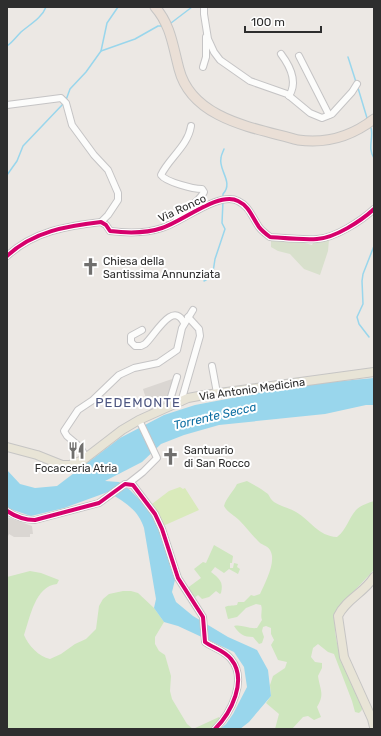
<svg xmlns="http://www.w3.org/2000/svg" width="381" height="736" font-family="Rubik,sans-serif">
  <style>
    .green { fill: #cee6be }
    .cemetery { fill: #d8e0cc }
    .pitch { fill: #d9eabb }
    .plaza { fill: #dad6d2 }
    .water { fill: #99d6ec }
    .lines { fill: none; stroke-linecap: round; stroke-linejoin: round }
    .stream { stroke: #99d6ec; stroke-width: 1.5 }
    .minor-casing { stroke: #c5c4c5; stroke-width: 8 }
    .major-casing { stroke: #c6c5c4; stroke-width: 10 }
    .highway-casing { stroke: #c6c5c4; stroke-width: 11 }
    .minor { stroke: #fcfcfb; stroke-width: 6 }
    .major { stroke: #e8e4d6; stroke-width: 8 }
    .highway { stroke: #eadfd6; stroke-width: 9 }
    .cycleway-casing { stroke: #fff; stroke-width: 6 }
    .cycleway { stroke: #d6006c; stroke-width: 4 }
    .labels { text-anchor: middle; stroke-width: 4; stroke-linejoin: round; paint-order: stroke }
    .street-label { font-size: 11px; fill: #2e2e2e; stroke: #fff }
    .poi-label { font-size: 11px; fill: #2e2e2e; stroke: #fff; text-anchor: start }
    .water-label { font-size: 12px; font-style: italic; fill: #0d6fa3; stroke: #fff }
    .quarter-label { font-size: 13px; letter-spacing: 1px; fill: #4d5680; stroke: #fff }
  </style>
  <rect width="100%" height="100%" fill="#ece8e4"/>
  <g class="green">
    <path d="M247 481C254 485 262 489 268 494 270 497 271 500 274 502 280 506 289 508 296 512 311 521 318 536 337 537 347 529 348 519 356 510 361 505 368 503 374 501L373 571 337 609C333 622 335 640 340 653 345 668 362 692 362 708 362 711 361 711 359 713L355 712 352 701 334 654 328 652 318 644 313 648 311 657 315 662 322 663V668L318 676C320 690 325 694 317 707L321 717 314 720 308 716 303 717 292 729H275L279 714 266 703 271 696 270 685 273 676 285 668 287 662 278 660 271 645 274 640 271 634V628L266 626 263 627 262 631 264 637 262 643 259 644 253 637C244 637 239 634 234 626 241 624 248 629 257 628L262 620C260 614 263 610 261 605L256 604 246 608 237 617 228 619 225 607C228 605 232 606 237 605L238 602H244L251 595 254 596 260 594C265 583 277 561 270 550 267 545 261 545 258 541 251 534 246 527 239 520 234 515 228 513 224 506 226 498 233 492 237 484Z"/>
    <path d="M214 545 233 556 232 563H230V568H233L234 563 238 564 237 567 240 569 238 574 229 569 224 573 215 567 211 572C219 578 224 582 221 593L220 594 216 591 209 597 202 599 198 595 193 599 186 589 201 578 194 569 203 562 206 563Z"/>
    <path d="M30 571 41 573 59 580 57 584C35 586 30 618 24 635 28 645 39 657 50 659L61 654 75 644 86 639 96 629 99 606 103 599 109 594 123 591H131L138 593 154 608 164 622 155 637V644L159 651 165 655 171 676 170 691 172 699 187 724 193 729 219 717 220 720 212 729H7V577Z"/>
  </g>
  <path class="cemetery" d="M291 239 312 245 314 241 329 240 328 251 320 275 304 269 290 254 278 251 271 247V240Z"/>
  <path class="pitch" d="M180 487 183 489 185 488 199 510 163 526 152 504 169 491Z"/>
  <g class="plaza">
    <path d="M175 378 174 397 166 403 150 411 143 389Z"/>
    <path d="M7 517 32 526 33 534H30V537H14L9 534 7 538Z"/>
  </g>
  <path class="water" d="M374 378V405H366L325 414 219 425 184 435 161 444 142 462 105 481 119 482 130 490 142 502 154 518 160 530 175 580 172 592 176 602 193 616 228 637 257 650 268 670 271 696 249 722 240 729H220L226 724 233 714 247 687 244 667 234 652 178 626 164 622 154 608 156 599 144 528C138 509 124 502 108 492L64 508 31 516 10 509 7 506V470L20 484 35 488 57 486 120 438 164 415 195 405 258 393 320 383Z"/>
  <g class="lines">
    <g class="stream">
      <path d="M171 23 192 7"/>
      <path d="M7 46C13 42 16 37 21 32 29 25 42 18 46 7"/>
      <path d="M101 51 107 23 118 7"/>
      <path d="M348 57 356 82"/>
      <path d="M358 88 367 118"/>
      <path d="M66 100 70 89 86 72 101 51 135 39 158 26H162"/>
      <path d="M371 128C374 137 367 148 374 158"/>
      <path d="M7 175 17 161 23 146 63 104"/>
      <path d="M223 198V194C234 182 218 170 221 158 221 155 223 152 224 149"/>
      <path d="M204 281 211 277 213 272 215 259 225 229 222 223 223 201"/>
      <path d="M369 337 359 324 357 317 363 304 362 281 363 274 374 246"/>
    </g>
    <defs>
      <g id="minor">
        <path d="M204 7V14L208 39 214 52 220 60 250 81 287 94 310 113 322 118 332 114 352 92 357 84"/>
        <path d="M281 54C290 66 298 82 289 96"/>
        <path d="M299 56 329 115"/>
        <path d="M203 67 206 57V37"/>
        <path d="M7 105 61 98 66 103 72 125 94 155 108 170 118 193V200L108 215 101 222"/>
        <path d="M176 221C181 209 196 207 204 192L202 189C193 189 166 182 161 175 169 158 188 146 191 126"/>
        <path d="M7 256C34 231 67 226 101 222L106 225 110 231C126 233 147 233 162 228 182 222 219 191 238 201 249 206 252 217 259 227 262 231 266 234 270 237 285 238 302 240 317 239 335 238 361 221 374 209"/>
        <path d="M142 330 131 336V342L135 346H141L145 344C155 335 173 300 184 323"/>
        <path d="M212 366 217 393"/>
        <path d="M181 402 200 336 199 329 188 317"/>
        <path d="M169 407 170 400 177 377"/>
        <path d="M86 457 80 447 67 436 64 431 78 410 93 400 119 375 134 368 158 363 177 350 182 328 193 310"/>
        <path d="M129 483 143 472 157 458 139 420"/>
        <path d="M7 511C16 517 25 520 35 520L99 503 125 484 133 485 155 514 162 529 178 578 203 617 205 642C213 648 224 650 231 659 248 680 231 713 215 729"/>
      </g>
      <g id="major">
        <path d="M7 447 37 455 62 465H70L83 460 122 430 139 420 188 398 204 395 374 372"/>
        <path d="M374 577C364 593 346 599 338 616L344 657 372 719 374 727"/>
      </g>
      <path id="highway" d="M155 7C171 25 173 47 179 69 192 120 256 128 298 140 326 144 352 136 374 119"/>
    </defs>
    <use href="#minor" class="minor-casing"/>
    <use href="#major" class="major-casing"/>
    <use href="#highway" class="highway-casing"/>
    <use href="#minor" class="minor"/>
    <use href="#major" class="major"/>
    <use href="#highway" class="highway"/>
    <defs>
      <g id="cycleway">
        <path d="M7 256C34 231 67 226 101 222L106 225 110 231C126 233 147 233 162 228 182 222 219 191 238 201 249 206 252 217 259 227 262 231 266 234 270 237 285 238 302 240 317 239 335 238 361 221 374 209"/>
        <path d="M7 511C16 517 25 520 35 520L99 503 125 484 133 485 155 514 162 529 178 578 203 617 205 642C213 648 224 650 231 659 248 680 231 713 215 729"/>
      </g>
    </defs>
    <use href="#cycleway" class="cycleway-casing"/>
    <use href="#cycleway" class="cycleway"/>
  </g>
  <defs>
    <symbol id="church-bare" viewBox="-9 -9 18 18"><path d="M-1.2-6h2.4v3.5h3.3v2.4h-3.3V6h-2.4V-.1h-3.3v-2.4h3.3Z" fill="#706f6e" stroke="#fff" stroke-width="2.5" paint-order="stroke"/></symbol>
    <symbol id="restaurant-bare" viewBox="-9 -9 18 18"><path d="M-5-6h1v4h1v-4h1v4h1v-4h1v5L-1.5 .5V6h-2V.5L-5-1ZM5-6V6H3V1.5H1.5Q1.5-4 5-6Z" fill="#706f6e" stroke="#fff" stroke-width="2.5" paint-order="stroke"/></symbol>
  </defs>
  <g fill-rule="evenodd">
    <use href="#church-bare" x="78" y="254" width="25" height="25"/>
    <use href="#restaurant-bare" x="64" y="438" width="25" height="25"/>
    <use href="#church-bare" x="158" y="444" width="25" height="25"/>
  </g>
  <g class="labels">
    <g class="street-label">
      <text transform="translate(182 208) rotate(-25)" y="4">Via Ronco</text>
      <text transform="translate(252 389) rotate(-8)" y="4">Via Antonio Medicina</text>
    </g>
    <g class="poi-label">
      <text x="103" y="265">Chiesa della<tspan x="103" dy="13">Santissima Annunziata</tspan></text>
      <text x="184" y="454">Santuario<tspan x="184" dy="13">di San Rocco</tspan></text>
      <text x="76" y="472" text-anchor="middle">Focacceria Atria</text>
    </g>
    <g class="water-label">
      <text transform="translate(215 416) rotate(-13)" y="4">Torrente Secca</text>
    </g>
    <g class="quarter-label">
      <text x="138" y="407">PEDEMONTE</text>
    </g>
  </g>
  <rect width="381" height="736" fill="none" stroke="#2e2e2e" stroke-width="16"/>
  <path d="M245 26v6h76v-6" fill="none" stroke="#2e2e2e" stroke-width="2"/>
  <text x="251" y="26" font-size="12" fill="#2e2e2e" stroke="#ffffff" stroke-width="3" paint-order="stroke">100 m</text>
</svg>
